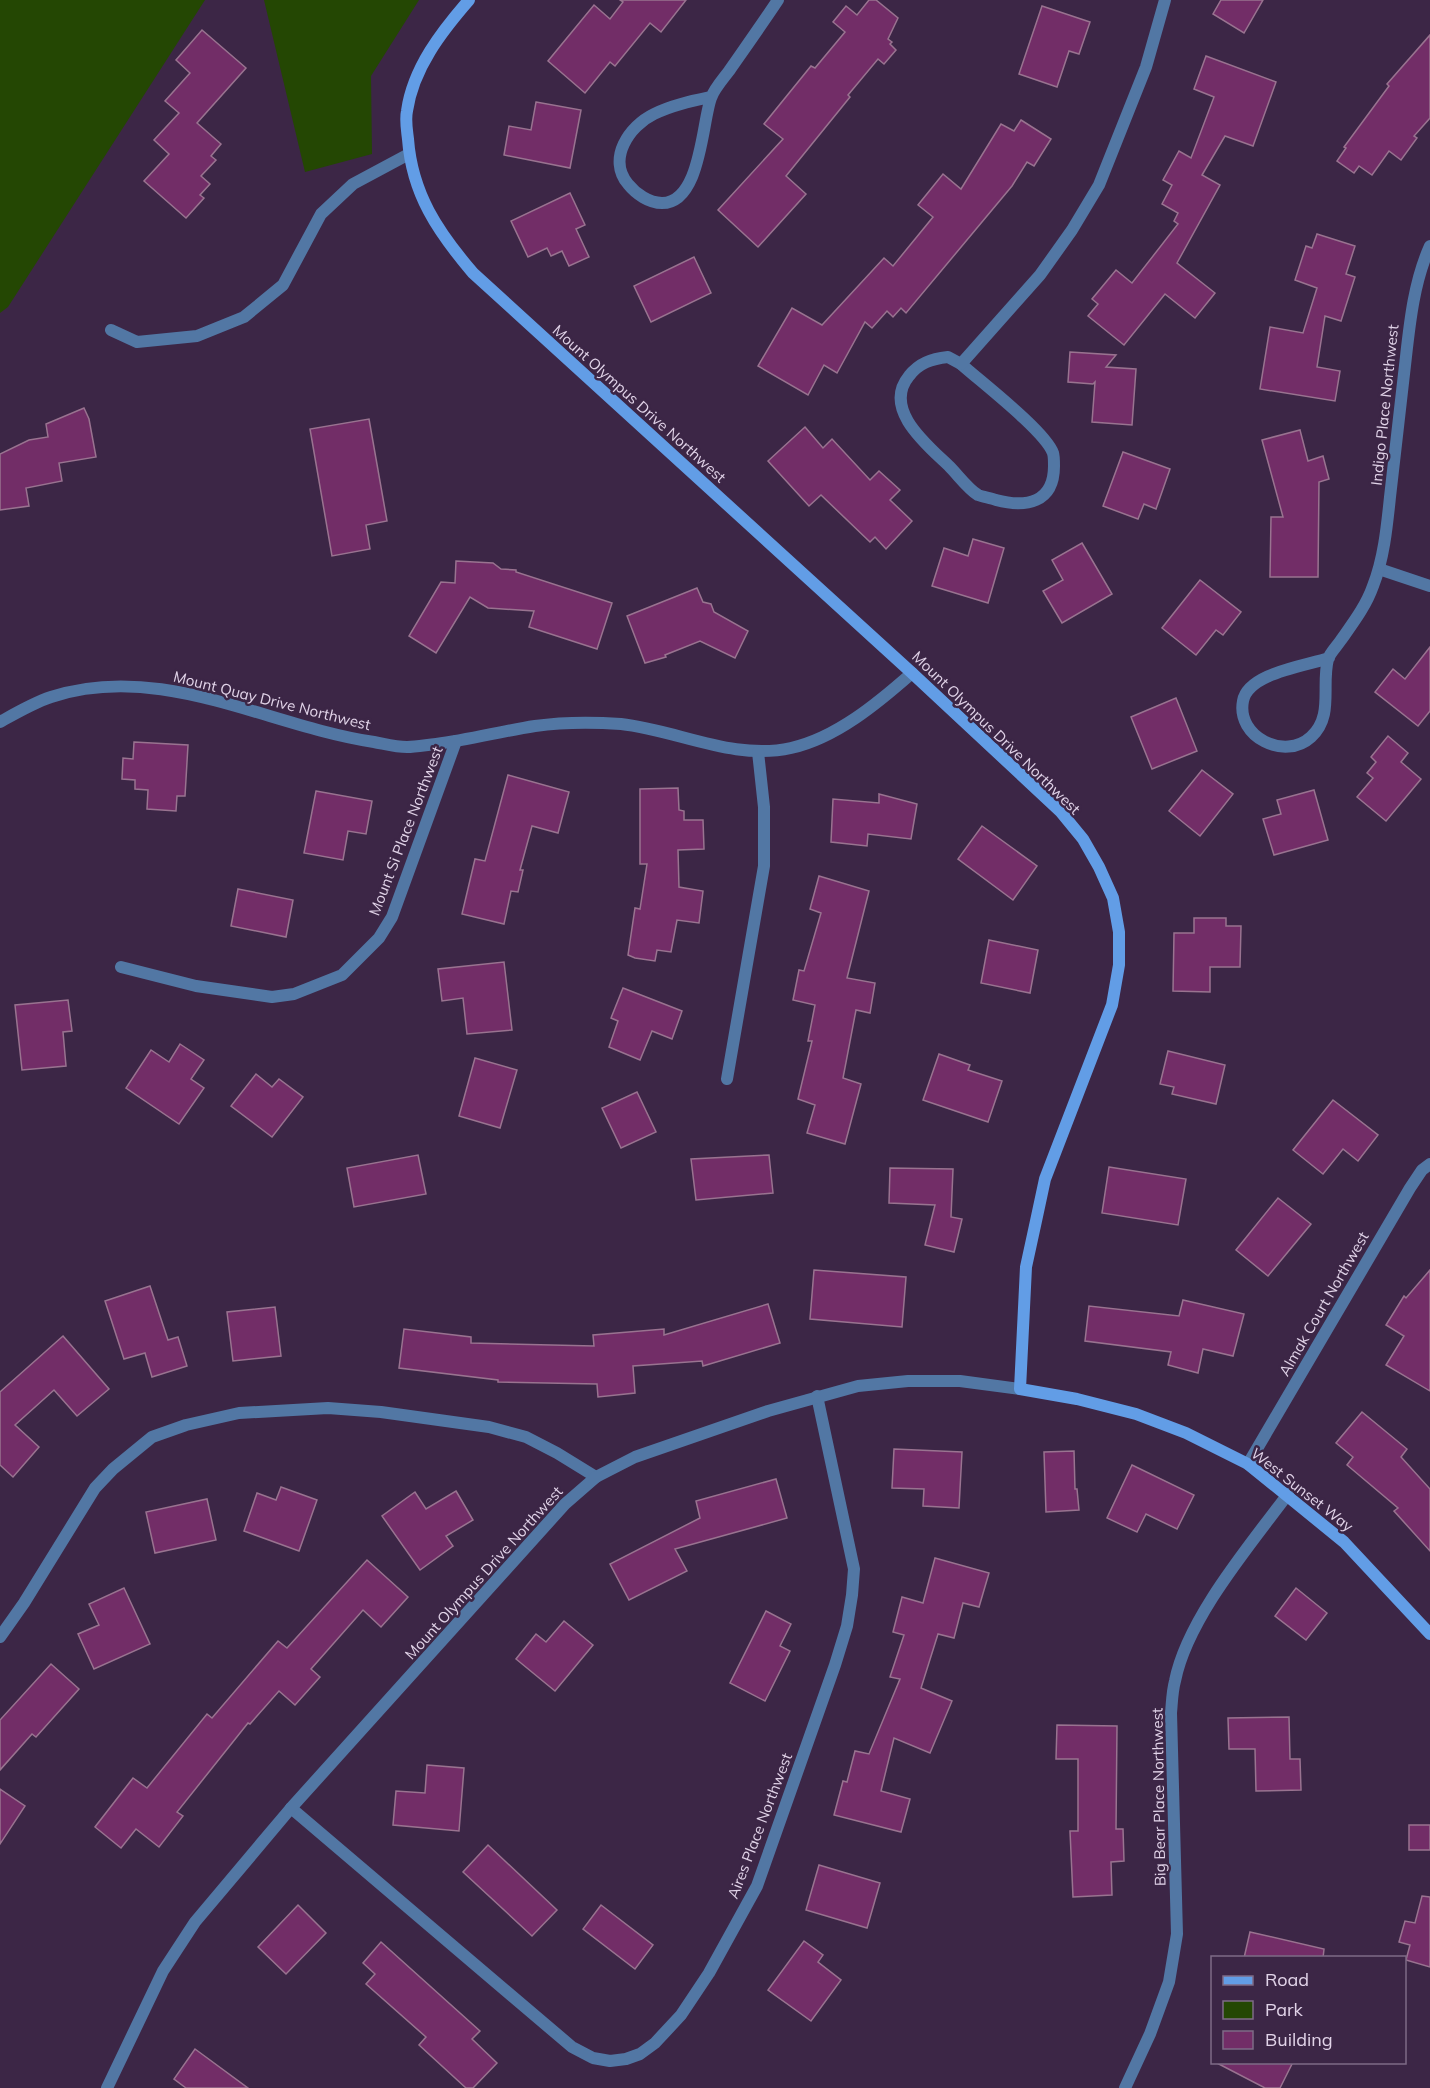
<svg xmlns="http://www.w3.org/2000/svg" width="1430" height="2088" font-family="Mulish,sans-serif">
  <style>
    .green { fill: #244703 }
    .building { fill: #722d67; stroke: #997390; stroke-width: 1.5 }
    .lines { fill: none; stroke-linecap: round; stroke-linejoin: round }
    .street { stroke: #5277a4; stroke-width: 12 }
    .secondary { stroke: #629de6; stroke-width: 12 }
    .labels { text-anchor: middle; stroke-width: 5; stroke-linejoin: round; paint-order: stroke }
    .street-label { font-size: 15px; fill: #e1d3e8; stroke: #3c2646 }
  </style>
  <rect width="100%" height="100%" fill="#3c2646"/>
  <g class="green">
    <path d="M0 0H205L8 307 0 313Z"/>
    <path d="M264 0H419L371 76 372 154 305 172Z"/>
  </g>
  <g class="building">
    <path d="M620 0H686L661 32 650 23 615 66 610 62 585 93 548 61 594 5 610 19 623 2Z"/>
    <path d="M869 0H876L898 18 888 39 892 42 890 44 896 50 884 64 878 59 848 95 850 97 786 176 806 194 758 247 718 210 783 139 764 124 811 66 815 68 845 32 833 22 846 6 857 15Z"/>
    <path d="M1221 0H1263L1244 33 1213 14Z"/>
    <path d="M1042 6 1090 22 1079 54 1069 51 1057 87 1019 74Z"/>
    <path d="M202 30 246 68 197 123 221 144 211 156 216 160 201 176 210 184 200 195 204 198 186 218 144 181 169 154 154 140 179 113 165 101 190 73 176 60Z"/>
    <path d="M1430 35V118L1414 136 1417 138 1401 160 1389 151 1372 175 1359 166 1354 173 1337 161 1346 148 1344 147 1389 86 1387 84Z"/>
    <path d="M1206 56 1276 82 1253 146 1225 136 1202 175 1220 185 1177 263 1215 293 1195 318 1165 294 1124 345 1088 316 1098 304 1092 299 1116 270 1132 283 1178 224 1174 221 1178 213 1162 204 1172 185 1163 180 1179 151 1191 158 1214 97 1194 89Z"/>
    <path d="M536 102 581 110 570 168 504 155 509 126 531 130Z"/>
    <path d="M1021 120 1051 139 1034 166 1027 162 1012 186 906 313 901 308 893 317 887 311 872 328 865 322 837 373 824 365 808 395 758 366 792 308 822 325 884 258 893 266 933 217 918 205 943 174 961 189 1001 124 1014 131Z"/>
    <path d="M570 193 585 225 576 229 589 257 569 266 562 251 551 256 547 248 528 257 511 221Z"/>
    <path d="M1317 234 1355 246 1346 274 1355 277 1341 321 1325 316 1317 367 1340 371 1335 401 1260 389 1270 327 1303 333 1317 288 1295 280 1306 246 1312 248Z"/>
    <path d="M694 257 711 293 651 322 634 286Z"/>
    <path d="M1070 352 1116 355 1106 367 1136 369 1132 425 1092 422 1095 382 1093 384 1068 382Z"/>
    <path d="M84 408 89 419 96 457 59 463 62 481 26 488 29 506 0 510V454L29 440 48 437 46 424Z"/>
    <path d="M369 419 387 521 366 525 370 549 332 556 310 429Z"/>
    <path d="M805 427 823 448 832 439 870 480 879 471 900 490 890 500 912 521 886 549 875 537 870 542 821 495 809 506 768 461Z"/>
    <path d="M1300 430 1308 461 1323 456 1329 479 1319 482 1318 577H1270L1271 517H1283L1262 440Z"/>
    <path d="M1123 452 1170 469 1156 509 1144 504 1138 519 1103 506Z"/>
    <path d="M973 539 1004 548 988 603 932 586 944 548 968 556Z"/>
    <path d="M1082 543 1112 594 1062 623 1043 591 1063 580 1052 560Z"/>
    <path d="M456 561 493 563 501 569 516 570V572L612 603 597 649 529 627 534 611 488 608 470 597 436 653 409 636 441 582 455 583Z"/>
    <path d="M1200 580 1241 612 1223 635 1216 630 1196 655 1162 628Z"/>
    <path d="M697 588 703 602 711 604 714 612 748 631 735 658 700 641 665 655 666 657 645 663 627 616Z"/>
    <path d="M1430 647V711L1418 726 1375 692 1393 669 1405 679Z"/>
    <path d="M1176 698 1197 751 1152 769 1131 717Z"/>
    <path d="M1388 736 1408 753 1401 762 1421 779 1386 821 1357 797 1373 778 1367 773 1376 762 1371 757Z"/>
    <path d="M134 742 188 745 185 796H177L176 811 147 809 148 790 135 789V780L122 779 123 758 133 759Z"/>
    <path d="M1202 770 1233 794 1200 836 1169 811Z"/>
    <path d="M508 775 569 792 558 833 532 826 520 870H523L518 892 511 891 504 924 462 914 475 859 485 861Z"/>
    <path d="M678 788 679 810 684 811V820H703L704 849 678 850 679 887 703 891 699 923 677 920 671 952 657 950 655 961 635 958 628 955 635 908 640 909 647 864H640V789Z"/>
    <path d="M1314 790 1328 840 1274 855 1263 819 1281 814 1277 800Z"/>
    <path d="M316 791 372 801 366 834 348 831 343 860 304 853Z"/>
    <path d="M879 794 917 804 911 839 868 834 867 846 831 842 833 799 879 803Z"/>
    <path d="M982 826 1037 866 1013 900 958 859Z"/>
    <path d="M819 876 869 891 847 978 875 983 870 1013 856 1010 843 1078 861 1084 845 1144 807 1133 815 1105 798 1099 812 1041H808L815 1005 793 1000 799 970 804 971 821 913 810 909Z"/>
    <path d="M238 889 293 900 286 937 231 926Z"/>
    <path d="M1194 918H1226V926H1241L1240 967H1210V992L1173 991 1174 933H1194Z"/>
    <path d="M989 940 1038 950 1030 993 981 983Z"/>
    <path d="M504 962 512 1030 467 1034 463 998 442 1001 438 969Z"/>
    <path d="M623 988 682 1011 672 1039 652 1031 640 1060 609 1047 618 1021 611 1018Z"/>
    <path d="M68 1000 72 1031 63 1032 66 1066 22 1070 15 1005Z"/>
    <path d="M180 1044 204 1060 191 1079 204 1088 179 1124 126 1088 151 1050 169 1062Z"/>
    <path d="M1168 1051 1225 1065 1216 1104 1172 1094 1174 1087 1160 1084Z"/>
    <path d="M939 1054 970 1065 968 1070 1002 1081 988 1122 923 1100Z"/>
    <path d="M475 1058 517 1070 500 1128 459 1116Z"/>
    <path d="M256 1074 272 1087 279 1079 303 1097 272 1137 231 1106Z"/>
    <path d="M637 1092 656 1132 621 1148 602 1108Z"/>
    <path d="M1333 1100 1378 1135 1358 1161 1343 1149 1323 1174 1293 1150Z"/>
    <path d="M418 1155 426 1194 354 1207 347 1168Z"/>
    <path d="M769 1155 773 1193 696 1200 691 1159Z"/>
    <path d="M1109 1167 1186 1179 1178 1225 1102 1213Z"/>
    <path d="M890 1168 953 1169 951 1217 962 1219 954 1252 925 1245 935 1205 889 1203Z"/>
    <path d="M1278 1198 1311 1224 1268 1276 1236 1250Z"/>
    <path d="M814 1270 906 1277 902 1327 810 1319Z"/>
    <path d="M1430 1270V1391L1386 1365 1404 1336 1386 1325 1404 1296 1406 1298Z"/>
    <path d="M150 1286 168 1340 178 1337 187 1366 152 1377 145 1353 124 1359 105 1301Z"/>
    <path d="M1183 1300 1244 1314 1233 1356 1203 1349 1198 1373 1168 1365 1171 1352 1085 1341 1089 1306 1179 1316Z"/>
    <path d="M768 1304 780 1343 703 1366 702 1361 633 1366 635 1393 598 1397 597 1384 498 1382V1380L399 1368 404 1329 471 1337V1343L594 1346 593 1335 664 1329V1335Z"/>
    <path d="M275 1307 281 1356 233 1361 227 1312Z"/>
    <path d="M63 1336 109 1389 77 1416 54 1390 15 1425 39 1447 13 1477 0 1465V1392Z"/>
    <path d="M1362 1412 1407 1449 1401 1457 1430 1489V1551L1394 1511 1398 1508 1347 1465 1353 1457 1336 1443Z"/>
    <path d="M894 1449 962 1452 959 1508 923 1506 924 1489 892 1488Z"/>
    <path d="M1074 1451 1075 1489H1077L1079 1510 1046 1512 1044 1452Z"/>
    <path d="M1132 1465 1194 1495 1177 1529 1146 1514 1137 1532 1107 1518Z"/>
    <path d="M776 1479 787 1518 675 1549 687 1571 629 1600 610 1564 700 1518 696 1501Z"/>
    <path d="M281 1487 317 1500 299 1551 244 1531 257 1493 276 1500Z"/>
    <path d="M456 1491 473 1520 446 1536 453 1546 420 1570 382 1516 415 1492 426 1509Z"/>
    <path d="M207 1499 216 1540 155 1553 146 1512Z"/>
    <path d="M935 1558 989 1573 979 1607 963 1603 954 1638 938 1634 921 1688 952 1701 930 1753 894 1738 881 1791 910 1799 901 1832 834 1815 843 1781 847 1782 855 1751 869 1754 900 1679 890 1677 904 1635 893 1632 902 1597 923 1603Z"/>
    <path d="M367 1560 408 1597 381 1627 363 1610 311 1669 320 1677 295 1705 279 1691 250 1724 248 1723 177 1812 183 1816 159 1847 136 1829 121 1848 95 1827 133 1778 147 1788 207 1714 212 1718 278 1641 287 1648Z"/>
    <path d="M124 1588 150 1644 94 1669 78 1634 99 1625 89 1604Z"/>
    <path d="M1296 1588 1327 1613 1306 1640 1275 1616Z"/>
    <path d="M766 1611 791 1624 780 1646 790 1651 765 1701 730 1683Z"/>
    <path d="M564 1621 593 1645 555 1691 516 1659 536 1634 546 1642Z"/>
    <path d="M51 1664 79 1689 36 1737 32 1734 0 1770V1720Z"/>
    <path d="M1289 1717 1290 1759H1300L1301 1790 1256 1791 1255 1749H1229L1228 1718Z"/>
    <path d="M1057 1725 1117 1726 1116 1829H1123L1124 1861 1111 1862 1112 1895 1073 1897 1070 1831H1078V1759H1056Z"/>
    <path d="M427 1765 464 1768 459 1831 393 1825 396 1791 425 1793Z"/>
    <path d="M0 1789 25 1806 0 1844Z"/>
    <rect x="1409" y="1825" width="21" height="25"/>
    <path d="M488 1845 557 1910 532 1936 463 1872Z"/>
    <path d="M819 1865 880 1883 867 1928 806 1910Z"/>
    <path d="M1422 1896 1430 1897V1967L1406 1960 1410 1945 1399 1942 1405 1921 1415 1923Z"/>
    <path d="M298 1905 326 1933 286 1974 258 1947Z"/>
    <path d="M601 1905 653 1945 635 1969 583 1929Z"/>
    <path d="M1250 1932 1324 1949 1323 1958H1244Z"/>
    <path d="M804 1941 823 1955 818 1962 841 1980 811 2021 768 1990Z"/>
    <path d="M381 1942 480 2031 472 2039 497 2063 473 2088H466L419 2045 426 2037 366 1984 375 1974 363 1963Z"/>
    <path d="M195 2049 248 2088H186L174 2079Z"/>
    <path d="M1215 2062H1293L1280 2088H1265Z"/>
  </g>
  <g class="lines">
    <g class="street">
      <path d="M711 97C692 101 672 105 654 114 629 126 607 159 628 184 636 194 649 203 662 203 701 203 702 122 711 98 714 89 723 79 729 71 745 48 762 24 778 0"/>
      <path d="M111 330 137 342 197 336 244 317 283 285 321 214 353 184 409 154"/>
      <path d="M948 357 961 364C981 382 1045 431 1053 453 1054 456 1054 462 1054 466 1054 503 1026 508 996 500 991 498 983 497 978 495 968 489 958 475 949 466 927 445 882 409 909 376 919 363 931 359 948 357Z"/>
      <path d="M961 364 1040 275 1072 230 1099 185 1146 67 1165 0"/>
      <path d="M1379 569 1430 586"/>
      <path d="M1329 658C1306 666 1248 673 1243 701 1236 737 1285 761 1311 737 1334 716 1321 686 1328 659 1330 653 1337 646 1341 640 1353 623 1366 606 1373 586 1384 558 1387 526 1390 497 1395 456 1399 415 1404 374 1409 332 1412 286 1430 246"/>
      <path d="M0 722C16 713 33 703 51 697 161 661 267 726 374 742 385 744 396 747 407 747 416 747 426 745 436 744 469 740 502 731 535 726 563 722 593 722 621 724 677 730 734 761 791 748 836 738 878 703 912 673"/>
      <path d="M121 967 196 986 272 997 294 994 342 975 379 938 392 917 456 741"/>
      <path d="M727 1079 764 866V807L758 752"/>
      <path d="M1248 1464 1410 1188 1422 1170 1430 1164"/>
      <path d="M0 1637 24 1603 95 1488 113 1469 152 1437 186 1425 239 1413 328 1408 381 1412 489 1427 526 1437 557 1453 596 1477"/>
      <path d="M291 1808 572 2047 593 2058 610 2061 626 2059 640 2054 655 2043 681 2015 709 1973 757 1886 835 1665 847 1626 852 1595 854 1569 817 1396"/>
      <path d="M107 2088 163 1971 195 1922 291 1808 565 1504 596 1477 635 1457 768 1411 858 1386 908 1381H960L1020 1389"/>
      <path d="M1125 2088 1150 2034 1169 1982 1177 1934 1171 1713C1172 1703 1172 1692 1175 1681 1187 1619 1250 1545 1288 1494"/>
    </g>
    <path class="secondary" d="M469 0C442 31 413 68 407 111 405 120 407 130 408 139 412 194 438 232 473 273L912 673 1060 811 1083 839 1099 867 1113 898 1119 932V965L1112 1005 1045 1179 1036 1221 1026 1267 1020 1389 1077 1399 1136 1414 1186 1433 1248 1464 1344 1542 1430 1634"/>
  </g>
  <g class="labels">
    <g class="street-label">
      <text transform="translate(639 404) rotate(42)" y="5">Mount Olympus Drive Northwest</text>
      <text transform="translate(1385 405) rotate(-84)" y="5">Indigo Place Northwest</text>
      <text transform="translate(272 701) rotate(14)" y="5">Mount Quay Drive Northwest</text>
      <text transform="translate(996 733) rotate(44)" y="5">Mount Olympus Drive Northwest</text>
      <text transform="translate(406 831) rotate(-69)" y="5">Mount Si Place Northwest</text>
      <text transform="translate(1324 1304) rotate(-60)" y="5">Almak Court Northwest</text>
      <text transform="translate(1302 1490) rotate(38)" y="5">West Sunset Way</text>
      <text transform="translate(484 1573) rotate(-48)" y="5">Mount Olympus Drive Northwest</text>
      <text transform="translate(1159 1797) rotate(-91)" y="5">Big Bear Place Northwest</text>
      <text transform="translate(760 1826) rotate(-69)" y="5">Aires Place Northwest</text>
    </g>
  </g>
  <rect x="1211" y="1956" width="195" height="108" fill="#3c2646" stroke="#7e6b87" stroke-width="1.5"/>
  <rect x="1223" y="1976" width="30" height="9" fill="#629de6" stroke="#7e6b87" stroke-width="1.5"/>
  <text x="1265" y="1986" font-size="18" fill="#e1d3e8">Road</text>
  <rect x="1223" y="2001" width="30" height="18" fill="#244703" stroke="#7e6b87" stroke-width="1.5"/>
  <text x="1265" y="2016" font-size="18" fill="#e1d3e8">Park</text>
  <rect x="1223" y="2031" width="30" height="18" fill="#722d67" stroke="#7e6b87" stroke-width="1.5"/>
  <text x="1265" y="2046" font-size="18" fill="#e1d3e8">Building</text>
</svg>
